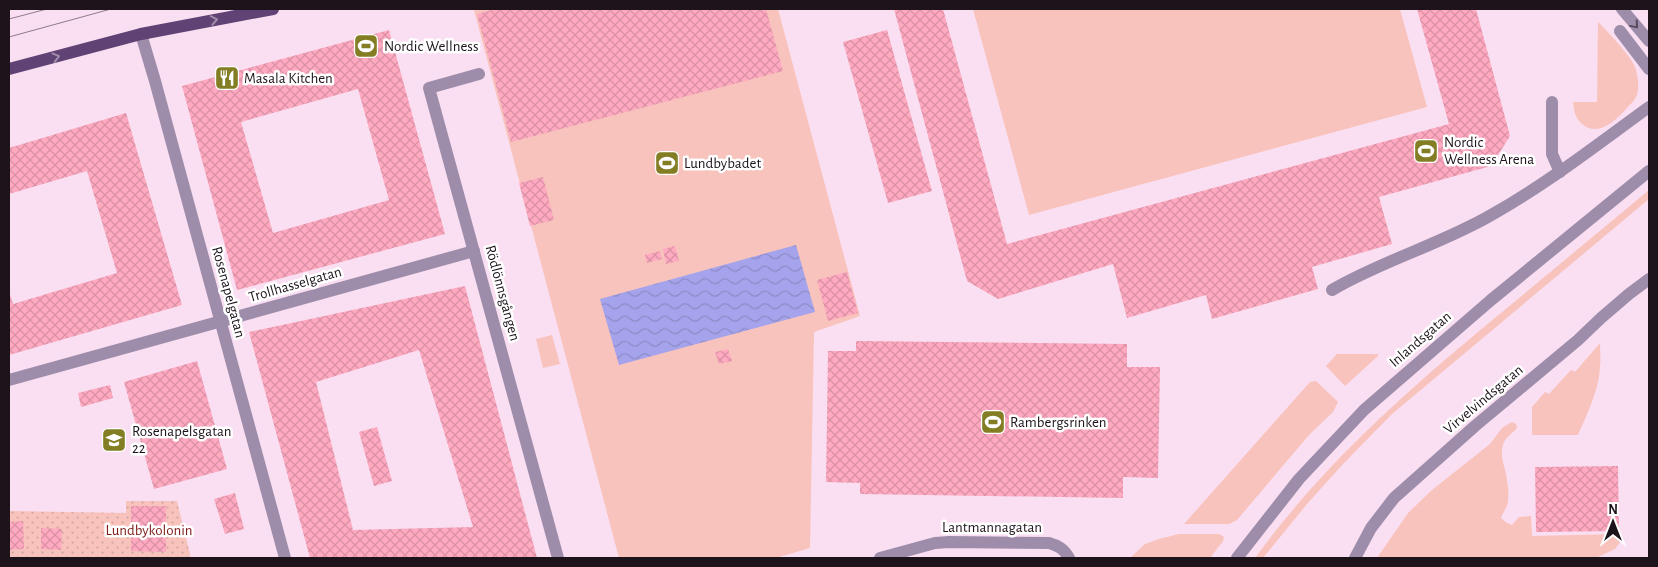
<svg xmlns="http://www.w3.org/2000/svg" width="1658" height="567" font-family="'Alegreya Sans',sans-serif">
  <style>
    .green { fill: #f8c3bc }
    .garden { fill: url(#garden-dots) }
    .water { fill: url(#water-waves) }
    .building { fill: url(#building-cross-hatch); fill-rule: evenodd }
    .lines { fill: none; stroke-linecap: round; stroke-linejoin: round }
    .minor { stroke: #9e8daa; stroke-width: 12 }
    .major { stroke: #604274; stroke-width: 12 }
    .tram { stroke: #8e7c89; stroke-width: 1 }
    .oneway { stroke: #a08eac }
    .oneway2 { stroke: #574a5b }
    .labels { text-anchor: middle; stroke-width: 5; stroke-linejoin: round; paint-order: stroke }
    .poi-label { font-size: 15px; fill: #1d141b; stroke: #fff; text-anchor: start }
    .street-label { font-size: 15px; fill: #1d141b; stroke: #fff }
    .park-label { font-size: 15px; fill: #7d1c18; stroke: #fff }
  </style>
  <defs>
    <pattern id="garden-dots" width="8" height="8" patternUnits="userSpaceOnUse" patternTransform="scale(1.25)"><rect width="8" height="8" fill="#f8c3bc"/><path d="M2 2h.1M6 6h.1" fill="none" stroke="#d4a7a1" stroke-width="1.8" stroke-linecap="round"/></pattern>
    <pattern id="water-waves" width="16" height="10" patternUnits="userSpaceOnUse" patternTransform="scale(1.25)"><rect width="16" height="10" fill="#a5a3eb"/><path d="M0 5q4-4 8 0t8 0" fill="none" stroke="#8e8bc9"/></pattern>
    <pattern id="building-cross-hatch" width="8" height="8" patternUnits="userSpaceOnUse" patternTransform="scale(1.25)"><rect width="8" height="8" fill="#ffaac1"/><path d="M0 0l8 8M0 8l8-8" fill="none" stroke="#da91a5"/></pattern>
  </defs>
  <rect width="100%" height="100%" fill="#fadff2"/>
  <g class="green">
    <path d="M478 9H778L860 316 814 332 810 548 776 558H619L474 10Z"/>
    <path d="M973 9H1400L1427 107 1029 215Z"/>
    <path d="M1598 22C1607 31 1631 56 1635 67 1638 76 1640 89 1636 97 1634 102 1629 105 1626 109 1614 122 1597 138 1581 123 1575 117 1574 111 1573 102H1597Z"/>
    <path d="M1649 190V199L1392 414 1344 463 1307 504 1263 558H1255C1325 462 1410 388 1501 313 1550 272 1600 231 1649 190Z"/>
    <path d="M552 335 560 364 543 368 536 339Z"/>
    <path d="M1600 343C1600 351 1601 359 1600 367 1599 390 1587 414 1578 435H1532V407L1545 392 1549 394 1571 370 1575 372Z"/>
    <path d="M1337 354H1378V356L1345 386 1326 366Z"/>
    <path d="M1316 381 1338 402 1333 412 1309 435 1237 520 1229 524H1184L1310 382Z"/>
    <path d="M1512 422 1516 424 1517 428C1513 433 1507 436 1504 442 1498 456 1506 467 1507 481 1508 487 1509 494 1508 500 1508 508 1503 511 1501 518L1507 523 1512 525 1519 517 1531 516 1532 536 1619 534 1621 541 1615 549 1596 558H1377L1408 513 1432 490 1490 444 1502 428Z"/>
    <path d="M1179 534H1219L1224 537 1223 541 1210 558H1130L1145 544 1159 539Z"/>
  </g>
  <path class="garden" d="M126 501H177L191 558H9V511L126 513Z"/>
  <path class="water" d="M796 245 815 312 619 365 600 299Z"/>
  <g class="building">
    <path d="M495 9H766L783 71 511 142 477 14Z"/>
    <path d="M894 9H943L1007 244 1449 124 1417 9H1476L1510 136 1491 166 1379 197 1392 244 1312 267 1318 289 1212 319 1206 295 1127 318 1113 264 998 299 967 281Z"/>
    <path d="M389 30 445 234 237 290 182 86ZM358 89 389 200 273 233 241 122Z"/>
    <path d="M887 30 932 191 888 203 843 42Z"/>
    <path d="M126 113 182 305 9 355V291L13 304 117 273 87 171 9 194V148Z"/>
    <path d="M543 177 554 220 530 226 519 183Z"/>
    <path d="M675 246 679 261 666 264 663 249Z"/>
    <path d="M660 251 662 259 647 263 645 255Z"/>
    <path d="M847 272 858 313 828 321 817 280Z"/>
    <path d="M465 286 537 558H310L249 332ZM419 350 473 527 353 530 316 382Z"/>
    <path d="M856 341 1127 344V367H1160L1158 478 1123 477V498L860 494V483L826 482 828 351H856Z"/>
    <path d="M728 349 732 361 719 364 715 352Z"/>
    <path d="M197 361 227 469 154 489 124 382Z"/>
    <path d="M110 385 113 398 81 407 78 393Z"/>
    <path d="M377 427 392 481 374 486 359 432Z"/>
    <path d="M1618 466 1619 531 1536 532 1535 467Z"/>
    <path d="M235 493 244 529 225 534 214 499Z"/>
    <path d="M131 506H166V552L131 551Z"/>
    <path d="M23 521 24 549 9 550V522Z"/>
    <path d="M41 528 62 529 61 550 41 549Z"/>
  </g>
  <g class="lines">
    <g class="minor">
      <path d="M1622 9 1649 41"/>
      <path d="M1620 31 1649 69"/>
      <path d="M141 34 155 81 285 558"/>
      <path d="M479 74 429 88 558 558"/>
      <path d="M1552 102V154L1560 172"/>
      <path d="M1332 290C1383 260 1442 244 1493 214 1548 183 1598 144 1649 107"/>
      <path d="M9 380 474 251"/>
      <path d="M880 558 935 543 949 542 1049 543C1059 546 1064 549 1069 558"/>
      <path d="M1237 558 1299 479 1364 410 1491 300 1649 171"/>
      <path d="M1355 558 1371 528 1394 498 1475 426 1578 340 1601 318 1629 294 1649 279"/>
    </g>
    <path class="major" d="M9 69 141 34 273 9"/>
    <g class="tram">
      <path d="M9 19 47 9"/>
      <path d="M9 37 111 9"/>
    </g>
  </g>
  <defs><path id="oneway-chevron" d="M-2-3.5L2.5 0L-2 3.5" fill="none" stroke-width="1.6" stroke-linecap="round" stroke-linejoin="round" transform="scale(1.25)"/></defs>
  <g class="oneway">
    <use href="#oneway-chevron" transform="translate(214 20) rotate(-11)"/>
    <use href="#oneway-chevron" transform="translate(56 57) rotate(-15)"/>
  </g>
  <use class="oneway2" href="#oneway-chevron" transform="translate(1635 25) rotate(50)"/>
  <defs>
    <symbol id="stadium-square" viewBox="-11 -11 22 22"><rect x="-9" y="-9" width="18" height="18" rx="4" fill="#837d24" stroke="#fff"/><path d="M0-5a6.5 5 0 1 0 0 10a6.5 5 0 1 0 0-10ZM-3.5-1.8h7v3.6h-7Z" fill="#fff"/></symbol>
    <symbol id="restaurant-square" viewBox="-11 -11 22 22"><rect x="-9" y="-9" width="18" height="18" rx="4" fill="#837d24" stroke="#fff"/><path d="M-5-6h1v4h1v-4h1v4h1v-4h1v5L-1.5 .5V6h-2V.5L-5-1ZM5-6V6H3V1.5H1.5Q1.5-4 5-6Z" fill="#fff"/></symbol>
    <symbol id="school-square" viewBox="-11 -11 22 22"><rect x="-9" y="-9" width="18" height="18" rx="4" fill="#837d24" stroke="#fff"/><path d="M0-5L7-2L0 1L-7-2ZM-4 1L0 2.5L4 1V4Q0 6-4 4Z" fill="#fff"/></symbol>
  </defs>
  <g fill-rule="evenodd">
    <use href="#stadium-square" x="352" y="32" width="28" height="28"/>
    <use href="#restaurant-square" x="213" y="64" width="28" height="28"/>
    <use href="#stadium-square" x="1412" y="137" width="28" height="28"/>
    <use href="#stadium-square" x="653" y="149" width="28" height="28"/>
    <use href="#stadium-square" x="979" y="408" width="28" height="28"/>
    <use href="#school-square" x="100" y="426" width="28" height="28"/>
  </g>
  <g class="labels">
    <g class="poi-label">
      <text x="384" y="51">Nordic Wellness</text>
      <text x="244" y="83">Masala Kitchen</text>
      <text x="1444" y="147">Nordic<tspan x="1444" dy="17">Wellness Arena</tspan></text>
      <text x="684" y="168">Lundbybadet</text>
      <text x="1010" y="427">Rambergsrinken</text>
      <text x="132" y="436">Rosenapelsgatan<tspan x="132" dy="17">22</tspan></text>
    </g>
    <g class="street-label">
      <text transform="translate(295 284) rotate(-16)" y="5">Trollhasselgatan</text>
      <text transform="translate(229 292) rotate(75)" y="5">Rosenapelgatan</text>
      <text transform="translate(503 293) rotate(75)" y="5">Rödlönnsgången</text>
      <text transform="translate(1420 339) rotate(-41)" y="5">Inlandsgatan</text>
      <text transform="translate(1483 399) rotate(-40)" y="5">Virvelvindsgatan</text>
      <text x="992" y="532">Lantmannagatan</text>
    </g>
    <g class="park-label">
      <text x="149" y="535">Lundbykolonin</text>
    </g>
  </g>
  <rect width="1658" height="567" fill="none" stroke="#1d141b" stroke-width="20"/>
  <g transform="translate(1613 522)" stroke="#ffffff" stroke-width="4" paint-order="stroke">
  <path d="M0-4L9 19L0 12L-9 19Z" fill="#1d141b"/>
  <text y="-8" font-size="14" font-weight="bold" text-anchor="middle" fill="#1d141b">N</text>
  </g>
</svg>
